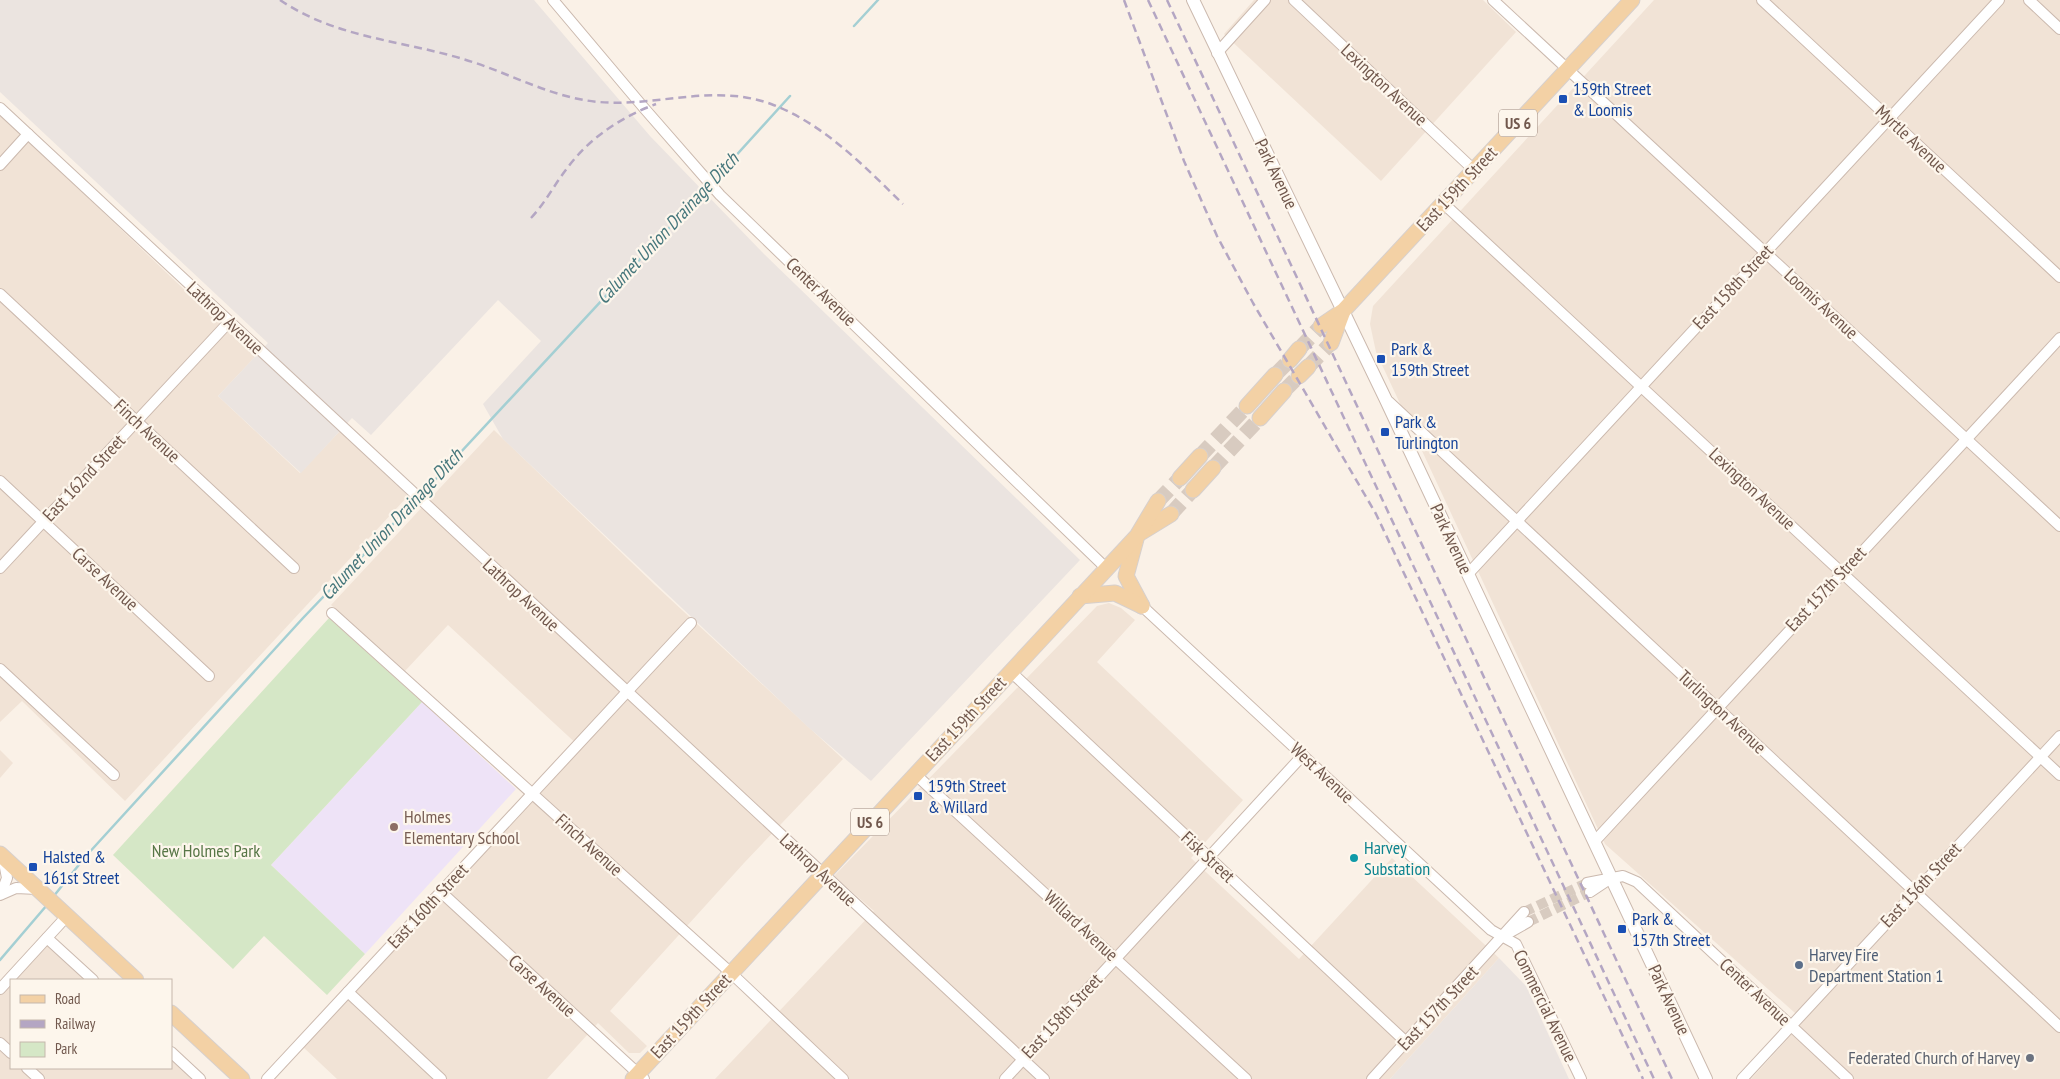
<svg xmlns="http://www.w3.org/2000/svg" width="2060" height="1079" font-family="'PT Sans Narrow',sans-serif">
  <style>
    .residential { fill: #f1e3d6 }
    .industrial { fill: #ebe4e0 }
    .education { fill: #eee3f7 }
    .green { fill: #d5e7c6 }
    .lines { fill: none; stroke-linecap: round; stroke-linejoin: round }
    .stream { stroke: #a4cfd3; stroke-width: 2.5 }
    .minor-tunnel { stroke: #d8cbc0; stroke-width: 10; stroke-dasharray: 10 5; stroke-linecap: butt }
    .primary-tunnel { stroke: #d8cbc0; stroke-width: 15; stroke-dasharray: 15 8; stroke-linecap: butt }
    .minor-casing { stroke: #cbb9ae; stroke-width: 12 }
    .tertiary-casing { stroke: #cbb9ae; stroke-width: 14 }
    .primary-casing { stroke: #d7d0cd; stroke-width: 17 }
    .minor { stroke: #fff; stroke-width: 10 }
    .tertiary { stroke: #fff; stroke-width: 12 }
    .primary { stroke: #f3d1a5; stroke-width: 15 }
    .rail { stroke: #b4a6c3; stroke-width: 2.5; stroke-dasharray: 8 5; stroke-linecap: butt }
    .transit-dot { fill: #1a4fb4; stroke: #fdf6ec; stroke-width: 2 }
    .education-dot { fill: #8d6e63; stroke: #fdf6ec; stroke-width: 2 }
    .culture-dot { fill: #0f9aa8; stroke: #fdf6ec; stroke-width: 2 }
    .service-dot { fill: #5c6f8a; stroke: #fdf6ec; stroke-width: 2 }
    .worship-dot { fill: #6b7280; stroke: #fdf6ec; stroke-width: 2 }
    .labels { text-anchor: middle; stroke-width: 4.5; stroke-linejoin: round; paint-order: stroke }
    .shield { fill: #fdf6ec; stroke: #9b877d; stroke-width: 1 }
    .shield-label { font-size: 16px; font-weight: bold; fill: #71584d }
    .street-label { font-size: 18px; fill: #71584d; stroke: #fdf6ec }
    .transit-label { font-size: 18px; fill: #164399; stroke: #fdf6ec; text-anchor: start }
    .education-label { font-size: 18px; fill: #785e54; stroke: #fdf6ec; text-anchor: start }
    .culture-label { font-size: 18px; fill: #0d838f; stroke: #fdf6ec; text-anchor: start }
    .park-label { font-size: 18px; fill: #577646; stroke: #fdf6ec }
    .service-label { font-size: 18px; fill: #4e5e75; stroke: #fdf6ec; text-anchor: start }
    .worship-label { font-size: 18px; fill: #5b616d; stroke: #fdf6ec; text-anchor: end }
    .water-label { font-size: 19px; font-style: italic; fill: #46777c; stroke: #fdf6ec }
  </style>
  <rect width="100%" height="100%" fill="#faf1e7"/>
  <g class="residential">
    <path d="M1254 0H1483L1516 32 1381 181 1224 34Z"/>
    <path d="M1654 0H2060V1079H1751L1804 1021 1605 844 1376 352 1370 324 1373 306Z"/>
    <path d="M0 114 255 357 218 396 300 473 340 431 408 496 125 801 22 701 0 722Z"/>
    <path d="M494 430 655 585 843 759 744 863 610 1011 647 1046 640 1053H629L598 1023 547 1079H337L302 1046 581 748 448 625 405 671 331 605Z"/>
    <path d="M1109 603 1121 608 1135 620 1097 662 1243 800 1191 858 1299 959 1392 858 1499 958 1390 1079H715L874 911 834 876 1097 606Z"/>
    <path d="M0 750 13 763 0 778Z"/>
    <path d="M46 931 100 980H11V1068H171V1046L207 1079H0V982Z"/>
  </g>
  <g class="industrial">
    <path d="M0 0H534L650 136 764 254 1080 560 871 781 808 727 503 439 483 404 541 341 498 300 371 435 352 418 301 473 218 396 268 343 0 92Z"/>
    <path d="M1499 958 1526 986 1569 1079H1390Z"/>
  </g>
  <path class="education" d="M422 702 516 789 365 954 271 865Z"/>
  <path class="green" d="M329 618 422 702 271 865 365 954 327 995 264 936 233 969 113 855Z"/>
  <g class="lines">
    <g class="stream">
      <path d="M854 26 878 0"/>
      <path d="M712 182 790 96"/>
      <path d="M421 495 708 186"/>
      <path d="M53 897 86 856 303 618 417 499"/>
      <path d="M0 960 47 905"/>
    </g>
    <g class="minor-tunnel">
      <path d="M1524 912 1587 883"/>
      <path d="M1528 922 1590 892"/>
    </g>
    <g class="primary-tunnel">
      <path d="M1299 349 1321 326"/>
      <path d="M1308 367 1331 343"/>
      <path d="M1275 375 1290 360"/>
      <path d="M1284 391 1299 376"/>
      <path d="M1200 456 1247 406"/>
      <path d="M1213 468 1260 418"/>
      <path d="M1158 501 1180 478"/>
      <path d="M1171 514 1193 490"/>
    </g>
    <defs>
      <g id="minor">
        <path d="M553 0 644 108 720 195 1106 568"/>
        <path d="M1294 0 1474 170"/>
        <path d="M1493 0 2060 526"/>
        <path d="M1762 0 2060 277"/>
        <path d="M2029 0 2060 29"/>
        <path d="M1217 53 1265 0"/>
        <path d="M0 108 1044 1079"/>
        <path d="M0 165 28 134"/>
        <path d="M1443 203 2060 775"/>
        <path d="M0 294 294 568"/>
        <path d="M1389 402 2060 1027"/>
        <path d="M0 481 209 676"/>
        <path d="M0 568 229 322"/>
        <path d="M1468 574 1999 0"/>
        <path d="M1142 606 1491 930 1516 944 1581 1079"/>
        <path d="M332 613 731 973 843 1079"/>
        <path d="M0 669 114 775"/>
        <path d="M1010 671 1406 1042"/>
        <path d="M915 774 1246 1079"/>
        <path d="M1594 842 2060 338"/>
        <path d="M1587 883 1623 876 1637 882 1848 1079"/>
        <path d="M441 892 644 1079"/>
        <path d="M1590 892 1608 880"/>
        <path d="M1 894 7 878 3 857"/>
        <path d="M0 895 16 888 37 889"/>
        <path d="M1507 934 1528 922"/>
        <path d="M47 938 93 980"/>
        <path d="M0 989 67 916"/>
        <path d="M348 992 441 1079"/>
        <path d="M0 1043 11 1053"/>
        <path d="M171 1052 200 1079"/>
        <path d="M27 1068 39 1079"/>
        <path d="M267 1079 691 623"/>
        <path d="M1005 1079 1303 755"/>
        <path d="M1372 1079 1524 912"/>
        <path d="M1742 1079 2060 736"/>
      </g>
      <path id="tertiary" d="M1193 0 1385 398 1706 1079"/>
      <g id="primary">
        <path d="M1321 326 1343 311 1632 0"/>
        <path d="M1331 343 1343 311"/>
        <path d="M1290 360 1299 349"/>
        <path d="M1299 376 1308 367"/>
        <path d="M1247 406 1275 375"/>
        <path d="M1260 418 1284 391"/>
        <path d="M1180 478 1200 456"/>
        <path d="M1193 490 1213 468"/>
        <path d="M1140 533 1171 514"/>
        <path d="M1136 539 1126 576 1142 606"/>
        <path d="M1080 596 1115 593 1142 606"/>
        <path d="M0 854 136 980"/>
        <path d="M171 1013 242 1079"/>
        <path d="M633 1079 1137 536 1158 501"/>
      </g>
    </defs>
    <use href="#minor" class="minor-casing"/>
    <use href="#tertiary" class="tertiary-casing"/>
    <use href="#primary" class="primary-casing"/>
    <use href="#minor" class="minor"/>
    <use href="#tertiary" class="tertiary"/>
    <use href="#primary" class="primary"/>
    <g class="rail">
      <path d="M280 0C336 38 400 40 463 59 508 72 551 98 599 102 657 107 714 83 771 104 824 124 864 166 903 204"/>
      <path d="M1124 0 1184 161 1217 236 1253 303 1376 514 1643 1079"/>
      <path d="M1148 0 1654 1079"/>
      <path d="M1167 0 1672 1079"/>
      <path d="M531 218C545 203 553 187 565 171 588 139 619 118 656 104"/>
    </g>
  </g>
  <g class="transit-dot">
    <rect x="1558" y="94" width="10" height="10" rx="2.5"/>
    <rect x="1376" y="354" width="10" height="10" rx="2.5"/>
    <rect x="1380" y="427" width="10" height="10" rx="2.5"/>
    <rect x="913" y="791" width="10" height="10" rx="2.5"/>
    <rect x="28" y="862" width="10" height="10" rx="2.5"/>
    <rect x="1617" y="924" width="10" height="10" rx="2.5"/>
  </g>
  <circle class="education-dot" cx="394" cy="827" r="5"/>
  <circle class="culture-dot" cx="1354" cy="858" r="5"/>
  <circle class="service-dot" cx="1799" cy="965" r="5"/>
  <circle class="worship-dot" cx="2030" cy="1058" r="5"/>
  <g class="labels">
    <g class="shield">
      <rect x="1499" y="109.5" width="38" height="27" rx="4"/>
      <rect x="851" y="808.5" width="38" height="27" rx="4"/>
    </g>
    <g class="shield-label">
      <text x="1518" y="129">US 6</text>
      <text x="870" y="828">US 6</text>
    </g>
    <g class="street-label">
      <text transform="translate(1384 85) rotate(43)" y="6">Lexington Avenue</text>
      <text transform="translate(1911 139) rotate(43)" y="6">Myrtle Avenue</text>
      <text transform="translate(1276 174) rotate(64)" y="6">Park Avenue</text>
      <text transform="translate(1457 189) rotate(-47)" y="6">East 159th Street</text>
      <text transform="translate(1733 287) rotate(-47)" y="6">East 158th Street</text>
      <text transform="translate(821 292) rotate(44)" y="6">Center Avenue</text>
      <text transform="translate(1821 304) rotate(43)" y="6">Loomis Avenue</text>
      <text transform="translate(225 318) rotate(43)" y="6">Lathrop Avenue</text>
      <text transform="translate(147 431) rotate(43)" y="6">Finch Avenue</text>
      <text transform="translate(84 478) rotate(-47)" y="6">East 162nd Street</text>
      <text transform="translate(1752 489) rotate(43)" y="6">Lexington Avenue</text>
      <text transform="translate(1451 539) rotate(65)" y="6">Park Avenue</text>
      <text transform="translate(105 579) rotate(43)" y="6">Carse Avenue</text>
      <text transform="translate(1826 589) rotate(-47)" y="6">East 157th Street</text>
      <text transform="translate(521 595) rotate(43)" y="6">Lathrop Avenue</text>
      <text transform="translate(1722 712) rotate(43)" y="6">Turlington Avenue</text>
      <text transform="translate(966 719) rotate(-47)" y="6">East 159th Street</text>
      <text transform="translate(1322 773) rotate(43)" y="6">West Avenue</text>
      <text transform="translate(589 845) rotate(42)" y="6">Finch Avenue</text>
      <text transform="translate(1208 857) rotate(43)" y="6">Fisk Street</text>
      <text transform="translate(818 870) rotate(43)" y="6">Lathrop Avenue</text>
      <text transform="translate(1921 885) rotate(-47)" y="6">East 156th Street</text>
      <text transform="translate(428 906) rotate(-47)" y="6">East 160th Street</text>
      <text transform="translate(1081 926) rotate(43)" y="6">Willard Avenue</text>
      <text transform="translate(542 986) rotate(42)" y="6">Carse Avenue</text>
      <text transform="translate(1755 992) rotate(43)" y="6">Center Avenue</text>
      <text transform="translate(1669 1000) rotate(65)" y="6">Park Avenue</text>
      <text transform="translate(1545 1006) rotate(64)" y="6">Commercial Avenue</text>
      <text transform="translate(1438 1008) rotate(-47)" y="6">East 157th Street</text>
      <text transform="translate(691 1016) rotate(-47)" y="6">East 159th Street</text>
      <text transform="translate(1062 1016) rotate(-47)" y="6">East 158th Street</text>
    </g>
    <g class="transit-label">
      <text x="1573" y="95">159th Street<tspan x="1573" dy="21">&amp; Loomis</tspan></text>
      <text x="1391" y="355">Park &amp;<tspan x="1391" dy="21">159th Street</tspan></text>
      <text x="1395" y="428">Park &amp;<tspan x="1395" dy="21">Turlington</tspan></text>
      <text x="928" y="792">159th Street<tspan x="928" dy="21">&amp; Willard</tspan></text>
      <text x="43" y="863">Halsted &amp;<tspan x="43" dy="21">161st Street</tspan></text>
      <text x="1632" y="925">Park &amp;<tspan x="1632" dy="21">157th Street</tspan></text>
    </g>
    <g class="education-label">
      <text x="404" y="823">Holmes<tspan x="404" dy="21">Elementary School</tspan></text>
    </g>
    <g class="culture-label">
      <text x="1364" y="854">Harvey<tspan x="1364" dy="21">Substation</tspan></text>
    </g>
    <g class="park-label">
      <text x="206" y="857">New Holmes Park</text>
    </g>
    <g class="service-label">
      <text x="1809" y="961">Harvey Fire<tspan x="1809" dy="21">Department Station 1</tspan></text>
    </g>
    <g class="worship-label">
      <text x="2020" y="1064">Federated Church of Harvey</text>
    </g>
    <g class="water-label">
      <text transform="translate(667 228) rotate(-47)" y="7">Calumet Union Drainage Ditch</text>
      <text transform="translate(391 524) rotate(-47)" y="7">Calumet Union Drainage Ditch</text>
    </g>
  </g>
  <rect x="10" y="979" width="162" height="90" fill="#fdf6ec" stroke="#c5b7ac"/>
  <rect x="20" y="995" width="25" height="8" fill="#f3d1a5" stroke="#c5b7ac"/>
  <text x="55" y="1004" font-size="15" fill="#71584d">Road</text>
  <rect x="20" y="1020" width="25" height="8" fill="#b4a6c3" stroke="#c5b7ac"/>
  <text x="55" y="1029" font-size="15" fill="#71584d">Railway</text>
  <rect x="20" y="1042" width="25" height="15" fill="#d5e7c6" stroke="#c5b7ac"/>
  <text x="55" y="1054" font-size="15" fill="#71584d">Park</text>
</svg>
